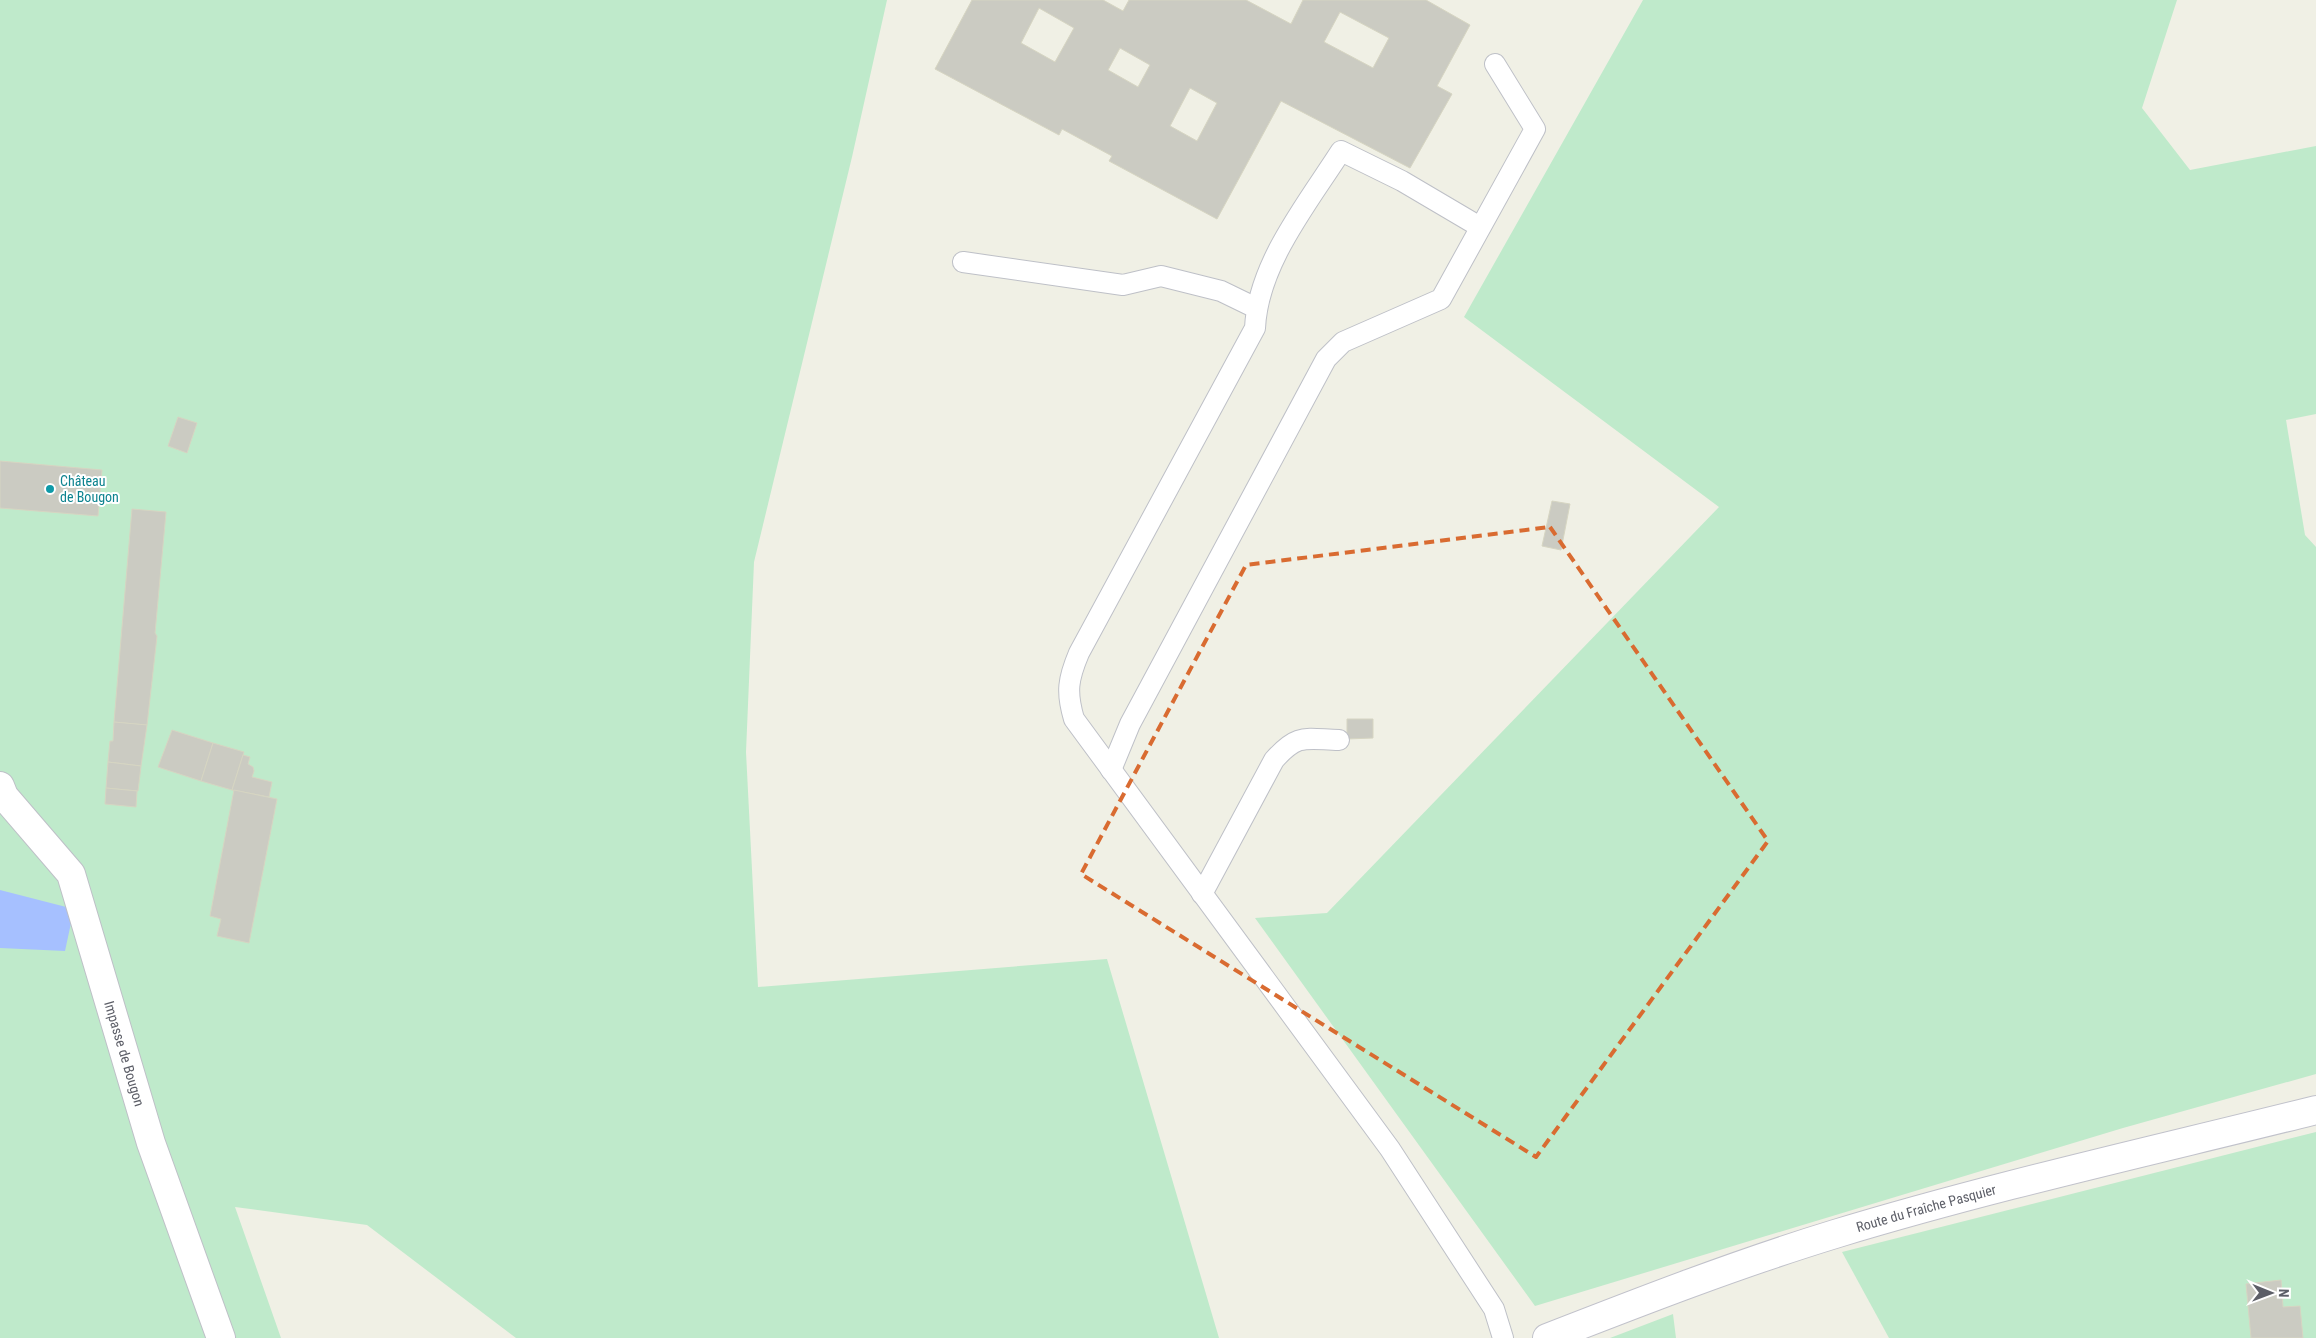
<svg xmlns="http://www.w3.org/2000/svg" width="2316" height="1338" font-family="'Roboto Condensed',sans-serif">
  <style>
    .green { fill: #bfeacb }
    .water { fill: #a6c0ff }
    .building { fill: #cbcbc2; stroke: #d6d5c2; fill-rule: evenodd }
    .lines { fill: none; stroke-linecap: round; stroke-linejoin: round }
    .lane-casing { stroke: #bec0c7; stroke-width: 22 }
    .street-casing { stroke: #bec0c7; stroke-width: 30 }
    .secondary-casing { stroke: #c1c2cb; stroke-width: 30 }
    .lane { stroke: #fff; stroke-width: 20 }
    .street { stroke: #fff; stroke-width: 28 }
    .secondary { stroke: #fff; stroke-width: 28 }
    .marked { fill: none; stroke: #d96b31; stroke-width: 4; stroke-dasharray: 10 6; stroke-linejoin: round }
    .culture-dot { fill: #0f9aa8; stroke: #fff; stroke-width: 2 }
    .labels { text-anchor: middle; stroke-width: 4; stroke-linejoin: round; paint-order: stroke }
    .culture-label { font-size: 14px; fill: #0d838f; stroke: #fff; text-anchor: start }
    .street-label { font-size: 14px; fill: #5c5e67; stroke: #fff }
  </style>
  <rect width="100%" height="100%" fill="#f0f0e5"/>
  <g class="green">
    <path d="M0 0H887L852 157 754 562 746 752 758 987 1107 959 1219 1338H516L367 1225 235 1207 281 1338H0Z"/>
    <path d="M1643 0H2177L2142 108 2190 170 2316 146V414L2286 420 2305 535 2316 547V1074L2123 1128 1535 1306 1255 918 1327 913 1719 507 1464 317Z"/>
    <path d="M2316 1132V1338H1889L1842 1252Z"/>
    <path d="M1673 1314 1676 1338H1610Z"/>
  </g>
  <path class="water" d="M0 890 74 909 65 951 0 948Z"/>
  <g class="building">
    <path d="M972 0H1103L1123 11 1129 0H1246L1291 24 1303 0H1426L1470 25 1437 86 1452 94 1410 168 1281 101 1217 219 1109 161 1112 156 1062 129 1059 135 935 69ZM1039 8 1074 28 1055 62 1021 43ZM1340 12 1389 38 1373 68 1324 42ZM1120 48 1150 65 1138 87 1108 70ZM1190 88 1217 103 1197 141 1170 126Z"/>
    <path d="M178 417 197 423 187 453 168 446Z"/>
    <path d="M0 461 102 470 98 516 0 508Z"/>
    <path d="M1552 501 1570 504 1561 550 1542 546Z"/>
    <path d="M132 509 166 512 155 633 157 636 147 725 114 722Z"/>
    <path d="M1347 719H1373V738L1347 739Z"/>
    <path d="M114 722 147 725 141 766 108 762 110 741H113Z"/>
    <path d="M172 730 213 743 201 781 158 767Z"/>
    <path d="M213 743 244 752 232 790 201 781Z"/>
    <path d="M243 755 250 757 248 764 253 767 254 771 252 777 272 782 269 797 232 790Z"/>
    <path d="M108 762 141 766 138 791 106 788Z"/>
    <path d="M106 788 137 791 136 807 105 804Z"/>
    <path d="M234 790 277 799 249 943 217 936 221 919 210 916Z"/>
    <path d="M2281 1280 2283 1307 2300 1306 2303 1338H2251L2246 1284Z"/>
  </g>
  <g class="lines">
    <defs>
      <g id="lane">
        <path d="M1480 227 1402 181 1341 151C1307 204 1258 264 1255 328L1079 653C1068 679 1066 692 1074 719L1390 1149 1494 1309 1503 1338"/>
        <path d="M963 262 1123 285 1161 276 1221 291 1256 308"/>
        <path d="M1111 770 1130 724 1326 359 1343 342 1441 299 1535 129 1495 64"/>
        <path d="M1202 894 1274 760C1298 733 1305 739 1339 740"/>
      </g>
      <g id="street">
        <path id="s1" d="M0 786 4 796 71 874 151 1143 221 1338"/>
      </g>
      <g id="secondary">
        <path id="s2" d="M1547 1338C1642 1301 1737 1264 1835 1234 1993 1186 2156 1150 2316 1110"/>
      </g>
    </defs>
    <use href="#lane" class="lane-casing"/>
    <use href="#street" class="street-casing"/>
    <use href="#secondary" class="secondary-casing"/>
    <use href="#lane" class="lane"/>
    <use href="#street" class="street"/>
    <use href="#secondary" class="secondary"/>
  </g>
  <path class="marked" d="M1550 527 1768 841 1536 1157 1081 874 1246 565Z"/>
  <circle class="culture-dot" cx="50" cy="489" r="5"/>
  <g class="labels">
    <g class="culture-label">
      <text x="60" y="486">Château<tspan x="60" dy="16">de Bougon</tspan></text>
    </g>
    <g class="street-label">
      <text dy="5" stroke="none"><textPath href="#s1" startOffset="301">Impasse de Bougon</textPath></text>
      <text dy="5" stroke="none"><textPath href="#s2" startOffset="401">Route du Fraîche Pasquier</textPath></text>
    </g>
  </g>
  <g transform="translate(2271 1293) rotate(91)" stroke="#ffffff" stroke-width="4" paint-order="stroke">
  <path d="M0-4L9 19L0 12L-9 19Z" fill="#5c5e67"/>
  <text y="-8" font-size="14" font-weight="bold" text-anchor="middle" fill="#5c5e67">N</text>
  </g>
</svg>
